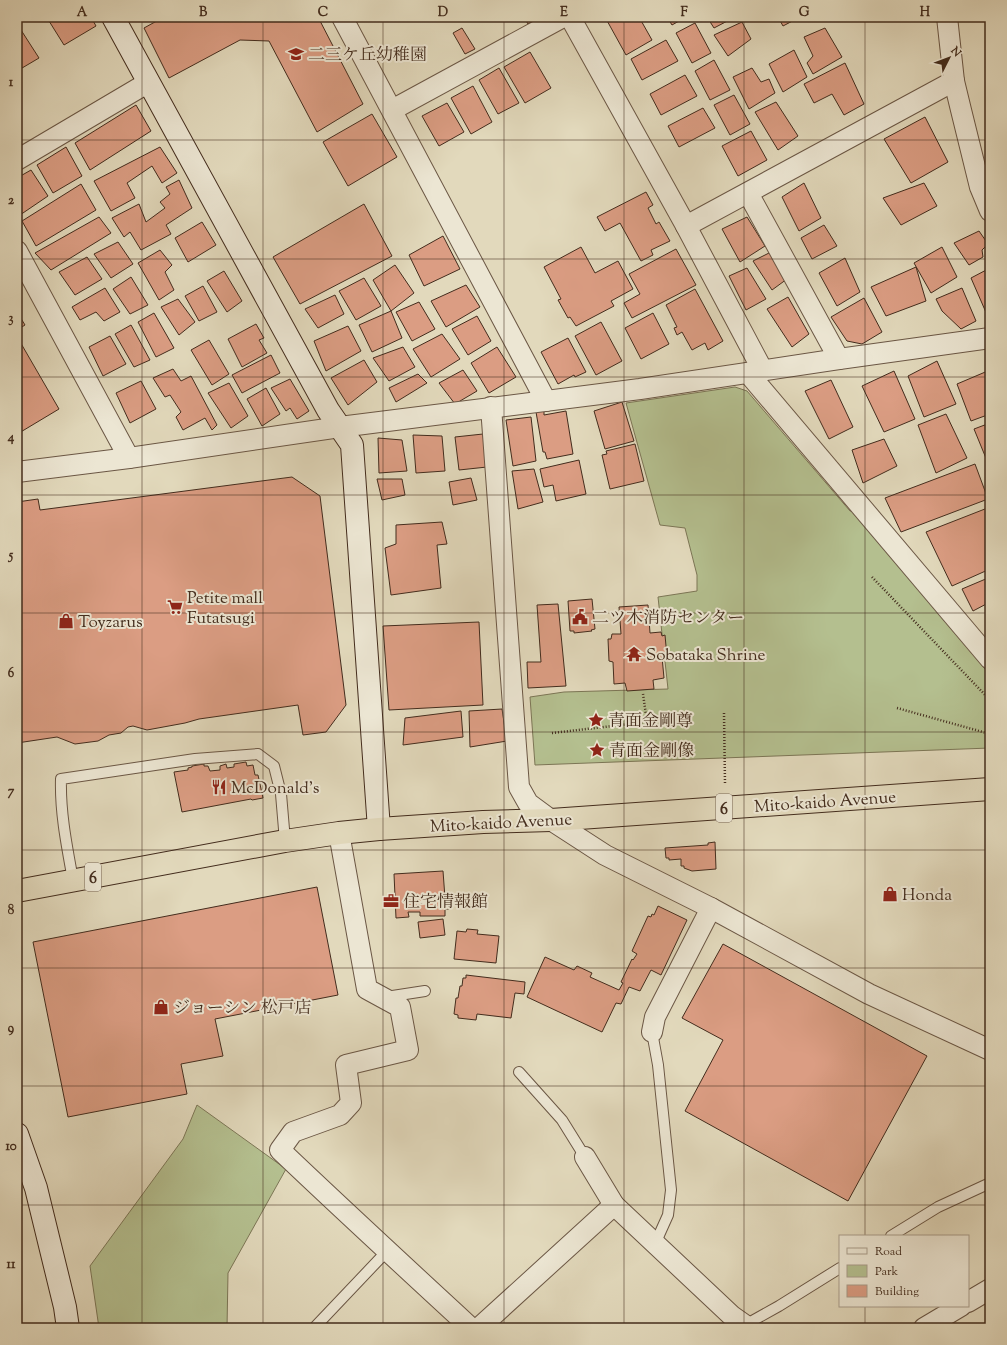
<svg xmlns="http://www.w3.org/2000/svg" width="1007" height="1345" font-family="'Sorts Mill Goudy','Noto Serif JP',serif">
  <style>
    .green { fill: #b4bf8f; stroke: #7c7656 }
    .building { fill: #db9d83; stroke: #432c1d }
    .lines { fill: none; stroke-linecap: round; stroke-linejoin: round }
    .lane-casing { stroke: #6b5745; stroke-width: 12 }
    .street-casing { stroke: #6b5745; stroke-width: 22 }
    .secondary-casing { stroke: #432c1d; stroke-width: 24 }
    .highway-casing { stroke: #432c1d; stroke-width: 24 }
    .path { stroke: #432c1d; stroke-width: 2.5; stroke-dasharray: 1 2; stroke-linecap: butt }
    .lane { stroke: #ece6d3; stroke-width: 10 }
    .street { stroke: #ece6d3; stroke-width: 20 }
    .secondary { stroke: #ece6d3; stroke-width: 22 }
    .highway { stroke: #e2d9bc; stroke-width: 22 }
    .grid { fill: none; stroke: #432c1d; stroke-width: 1; stroke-opacity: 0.55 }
    .labels { text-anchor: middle; stroke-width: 4; stroke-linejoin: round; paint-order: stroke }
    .shield { fill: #ece6d3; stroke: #766454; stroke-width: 1 }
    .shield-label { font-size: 16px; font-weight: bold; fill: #432c1d }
    .poi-label { font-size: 17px; fill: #432c1d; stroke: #ece6d3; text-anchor: start }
    .street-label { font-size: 17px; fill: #432c1d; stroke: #ece6d3 }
    .neatline { fill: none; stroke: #432c1d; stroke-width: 1.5 }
    .grid-label { font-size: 13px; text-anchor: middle; font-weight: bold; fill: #432c1d }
  </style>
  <rect width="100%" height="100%" fill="#e2d9bc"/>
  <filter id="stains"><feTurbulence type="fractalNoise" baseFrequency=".005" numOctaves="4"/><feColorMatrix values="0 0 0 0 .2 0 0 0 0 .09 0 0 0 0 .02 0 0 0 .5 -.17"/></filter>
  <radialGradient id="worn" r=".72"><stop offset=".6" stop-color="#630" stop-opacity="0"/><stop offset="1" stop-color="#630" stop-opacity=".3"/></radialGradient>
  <g class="green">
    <path d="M735 387 747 391 850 511H855L990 675V748L535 765 530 697 564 692 668 689 658 597 697 591V575L685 528 660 525 626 403Z"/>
    <path d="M197 1105 286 1169 228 1273 227 1328H99L90 1266 183 1139Z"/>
  </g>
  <g class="building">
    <path d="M55 17H91L96 26 64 45 49 21Z"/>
    <path d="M164 17H318L363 104 317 132 269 41 240 40 169 78 144 28Z"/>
    <path d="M524 17H540L528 24Z"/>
    <path d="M605 17H639L652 40 626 55Z"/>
    <path d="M667 17H686L672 25Z"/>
    <path d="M707 17H735L714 28Z"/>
    <path d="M778 17H800L783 26Z"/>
    <path d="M742 22 751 39 728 56 714 35Z"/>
    <path d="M695 23 711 53 692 63 676 33Z"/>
    <path d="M462 28 475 49 465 54 453 33Z"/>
    <path d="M825 28 842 57 813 74 807 63 813 56 804 37Z"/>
    <path d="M21 30 39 58 17 71V33Z"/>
    <path d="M666 40 678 61 642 80 631 59Z"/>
    <path d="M794 50 807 77 783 92 769 64Z"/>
    <path d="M530 52 551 88 525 103 504 67Z"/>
    <path d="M714 60 730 90 710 100 695 71Z"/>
    <path d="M845 63 864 104 844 115 832 94 814 103 804 84Z"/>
    <path d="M499 68 519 103 498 114 479 80Z"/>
    <path d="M752 68 761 82 769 79 775 93 749 109 733 77Z"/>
    <path d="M685 75 697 96 661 115 650 94Z"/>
    <path d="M473 86 492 122 471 134 451 98Z"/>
    <path d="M734 95 750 124 730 135 714 105Z"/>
    <path d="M776 102 798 136 778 150 755 112Z"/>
    <path d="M447 103 464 132 439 146 422 116Z"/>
    <path d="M136 105 151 131 90 170 75 143Z"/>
    <path d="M703 108 715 128 679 147 668 126Z"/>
    <path d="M372 114 397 157 348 186 323 142Z"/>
    <path d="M925 117 948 162 911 183 884 139Z"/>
    <path d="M751 131 767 160 738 176 722 146Z"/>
    <path d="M66 147 82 176 53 193 37 165Z"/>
    <path d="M160 147 177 173 162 183 152 166 127 183 135 198 111 211 94 181Z"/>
    <path d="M31 170 48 196 20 215 17 211V178Z"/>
    <path d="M179 180 192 208 166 225 171 234 141 250 130 232 124 237 112 218 139 204 146 222 165 208 160 202 170 194 166 187Z"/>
    <path d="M804 183 821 218 799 231 782 197Z"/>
    <path d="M924 183 937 206 901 225 883 198Z"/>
    <path d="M81 184 96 210 36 246 22 221Z"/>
    <path d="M646 192 653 205 648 208 656 224 659 222 670 241 651 250 653 255 641 261 620 223 605 231 597 217Z"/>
    <path d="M364 204 392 256 300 304 273 257Z"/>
    <path d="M99 217 111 233 51 270 35 253Z"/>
    <path d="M747 217 765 246 740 262 722 229Z"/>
    <path d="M202 222 216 245 188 262 175 238Z"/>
    <path d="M824 225 837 246 812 259 801 238Z"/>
    <path d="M979 231 988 244 982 250 983 257 969 265 954 243Z"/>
    <path d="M443 236 460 269 424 286 409 255Z"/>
    <path d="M118 242 133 264 111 278 94 254Z"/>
    <path d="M581 247 595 273 618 261 633 289 611 301 614 306 576 326 570 317 568 318 558 300 561 299 544 267Z"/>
    <path d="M942 247 957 277 931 293 914 263Z"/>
    <path d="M676 249 696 285 632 318 624 303 640 294 629 274Z"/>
    <path d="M160 250 172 265 165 272 174 290 159 300 138 263Z"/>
    <path d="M771 252 787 279 772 290 753 261Z"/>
    <path d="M87 257 102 279 75 295 59 272Z"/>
    <path d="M845 258 860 292 837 306 819 273Z"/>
    <path d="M395 265 414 293 391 311 373 280Z"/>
    <path d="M916 267 926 301 886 316 871 287Z"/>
    <path d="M747 268 766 299 746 310 729 276Z"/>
    <path d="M990 268V316L988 317 971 278Z"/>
    <path d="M224 271 242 301 227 312 207 281Z"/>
    <path d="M131 277 148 305 130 314 113 289Z"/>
    <path d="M364 278 381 306 356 320 339 291Z"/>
    <path d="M466 285 480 307 446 327 431 301Z"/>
    <path d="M203 286 217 312 199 321 185 296Z"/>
    <path d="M105 288 120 312 104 321 96 312 80 320 72 307Z"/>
    <path d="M962 288 976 321 961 329 942 311 936 299Z"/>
    <path d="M695 289 723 341 708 350 705 343 692 350 682 332 677 335 674 328 677 327 666 305Z"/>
    <path d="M335 295 344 314 318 328 305 309Z"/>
    <path d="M788 297 809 334 792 347 767 309Z"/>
    <path d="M864 298 882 332 862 344 847 341 831 317Z"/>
    <path d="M178 299 195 322 179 335 161 307Z"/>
    <path d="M419 302 435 329 412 341 396 312Z"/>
    <path d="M391 311 402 338 372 352 359 325Z"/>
    <path d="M17 312 25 325 17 330Z"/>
    <path d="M154 313 174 348 156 357 138 322Z"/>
    <path d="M653 313 669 344 641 359 625 328Z"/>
    <path d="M477 316 491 341 468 355 452 329Z"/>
    <path d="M601 322 622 361 596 375 575 336Z"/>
    <path d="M256 324 264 338 259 340 267 353 242 367 228 339Z"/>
    <path d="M131 325 150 360 134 367 115 334Z"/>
    <path d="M348 326 361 351 326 371 314 341Z"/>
    <path d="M442 334 460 359 431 377 413 349Z"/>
    <path d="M110 336 126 364 103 376 89 347Z"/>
    <path d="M568 338 586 372 575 377 574 375 558 384 541 352Z"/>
    <path d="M19 340 59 409 19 433 17 429V341Z"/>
    <path d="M209 340 229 374 212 385 191 350Z"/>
    <path d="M403 347 415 367 389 381 373 358Z"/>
    <path d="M497 347 516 377 489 393 471 363Z"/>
    <path d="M271 355 280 373 242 393 232 375Z"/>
    <path d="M364 360 377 382 348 405 331 378Z"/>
    <path d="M937 361 956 404 924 417 908 376Z"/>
    <path d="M173 369 181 381 191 376 217 425 212 430 205 418 183 430 176 417 181 412 170 395 165 397 153 378Z"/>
    <path d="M463 370 477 391 455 404 439 383Z"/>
    <path d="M990 370V414L971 421 957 384Z"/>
    <path d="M894 371 915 419 884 432 862 386Z"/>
    <path d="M418 374 427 383 396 402 389 388Z"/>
    <path d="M290 379 309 411 297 419 290 408 286 411 271 388Z"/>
    <path d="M831 380 853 427 829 439 805 391Z"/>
    <path d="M141 381 156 409 130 423 116 393Z"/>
    <path d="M229 383 248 416 231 428 208 393Z"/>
    <path d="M266 388 280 414 262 426 247 399Z"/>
    <path d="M622 402 634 441 605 449 594 411Z"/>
    <path d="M544 411V415L566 411 573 454 547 459 545 452H543L536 412Z"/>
    <path d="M946 414 967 458 936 473 918 425Z"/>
    <path d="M531 417 536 461 513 466 506 420Z"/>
    <path d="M990 423V468L974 429Z"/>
    <path d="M483 434 487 467 459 470 455 437Z"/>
    <path d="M413 435 442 436 445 471 416 473Z"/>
    <path d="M378 438 402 440 407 471 379 473Z"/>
    <path d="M884 439 897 466 863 483 852 450Z"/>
    <path d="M635 444 644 481 610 489 602 455 607 454 606 451Z"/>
    <path d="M579 460 586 494 556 501 553 485 544 487 540 469Z"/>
    <path d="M975 464 988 499 901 532 885 498Z"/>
    <path d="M534 469 543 502 518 509 512 471Z"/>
    <path d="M292 477 320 496 346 705 326 732 303 735 298 705 199 719 185 723 147 730 133 726 128 727 121 733 109 735 98 741 75 744 57 737 17 743V502L38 499 40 510Z"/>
    <path d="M471 478 477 500 453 505 449 482Z"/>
    <path d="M377 479H402L405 495 382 500Z"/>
    <path d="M990 507V569L952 586 926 532Z"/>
    <path d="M442 522 447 544 437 545 441 588 391 595 385 548 396 544V525Z"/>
    <path d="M988 578 990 583V602L973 611 962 589Z"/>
    <path d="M592 599 595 629 591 630 592 631 574 633V631H570L568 601Z"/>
    <path d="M558 604 566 686 528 688 527 662H541L537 605Z"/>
    <path d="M648 605 650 633 661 632 662 636 665 635 667 657H662L664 678 653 680 654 689 627 691 625 683 614 684 613 662 609 661 608 639H611L612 634H621L619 607Z"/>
    <path d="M479 622 483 705 389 710 383 626Z"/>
    <path d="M502 709 507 741 470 747 469 711Z"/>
    <path d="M461 711 463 737 403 745 405 718Z"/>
    <path d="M246 762 247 766 253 765 255 775H258L263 798 252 800 251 799 182 812 174 772 188 770V768L192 767V766L204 764V766H208L210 771 220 770V766L226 764 227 768 234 767V764Z"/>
    <path d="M715 842 716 869 692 871 684 868V866H681V859L669 860V858H666L665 848 708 845V843Z"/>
    <path d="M443 871 445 898H450V909H445V916H420V912H408L409 917 396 918 394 874Z"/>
    <path d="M317 887 338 995 215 1019 223 1056 181 1064 187 1094 68 1117 33 942Z"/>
    <path d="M658 906 687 920 661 975 651 970 640 991 629 987 621 1004 616 1003 602 1032 527 997 545 957 574 970 577 966 592 973 590 977 619 990 623 983 621 982 632 959 633 960 637 954 632 951 648 916 651 917 652 914 654 915Z"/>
    <path d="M443 919 445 935 420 938 418 922Z"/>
    <path d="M467 929 478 930 477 934 499 936 496 963 454 959 457 931 466 932Z"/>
    <path d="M723 944 927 1056 848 1201 685 1111 723 1040 682 1018Z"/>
    <path d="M466 975 525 982 524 994 515 993 511 1018 477 1014 476 1020 458 1018V1015L454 1014 456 998H458L460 986H462L463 978H466Z"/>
  </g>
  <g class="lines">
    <defs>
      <g id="lane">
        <path d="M73 880C67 847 60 813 61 779L195 759 258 754 274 766 281 794 285 841"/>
        <path d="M386 997 425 991"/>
        <path d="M652 1032 658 1065 671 1190 668 1215 655 1244"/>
        <path d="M519 1072 562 1120 585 1157"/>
        <path d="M891 1236 938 1207 990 1183"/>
        <path d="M745 1325 779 1306 840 1268"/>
        <path d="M314 1328 388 1250"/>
      </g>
      <g id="street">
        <path d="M342 17 546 401"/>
        <path d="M570 17 686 226 763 371"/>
        <path d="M947 17 954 81 961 110 980 187 990 211"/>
        <path d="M392 110 563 17"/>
        <path d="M17 160 149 82"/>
        <path d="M748 193 839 359"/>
        <path d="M686 226 954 81"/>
        <path d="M17 251 129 458"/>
        <path d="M748 373 990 659"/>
        <path d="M491 407 519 787 528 803 551 820 605 855 711 908 869 994 990 1050"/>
        <path d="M17 472 129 458 340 427 640 389 839 359 990 338"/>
        <path d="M339 833 367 989 400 1007 408 1050 346 1065 351 1103 340 1115 293 1132 280 1150C343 1210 407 1269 471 1328"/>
        <path d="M652 1032 655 1017 711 908"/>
        <path d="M585 1157 614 1205 732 1316 749 1328"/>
        <path d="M968 1302 990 1289"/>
        <path d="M479 1328 614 1205"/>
        <path d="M924 1328 961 1306"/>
      </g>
      <g id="secondary">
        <path d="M113 17 328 410 352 445 379 829"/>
        <path d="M17 1134 36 1188 65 1307 68 1328"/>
      </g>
      <path id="highway" d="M17 891 285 841 339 833 379 829 483 822 551 820 990 789"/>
    </defs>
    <use href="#lane" class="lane-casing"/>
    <use href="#street" class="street-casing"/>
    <use href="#secondary" class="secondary-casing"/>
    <use href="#highway" class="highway-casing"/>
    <g class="path">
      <path d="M872 577 990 700"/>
      <path d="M897 708 990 734"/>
      <path d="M724 713 725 784"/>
      <path d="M552 733 647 722 643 694"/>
    </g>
    <use href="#lane" class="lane"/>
    <use href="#street" class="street"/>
    <use href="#secondary" class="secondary"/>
    <use href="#highway" class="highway"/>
  </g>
  <path class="grid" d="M142 17V1328M263 17V1328M383 17V1328M504 17V1328M624 17V1328M744 17V1328M865 17V1236M17 140H990M17 259H990M17 377H990M17 495H990M17 613H990M17 732H990M17 850H990M17 968H990M17 1086H990M17 1205H990M865 1306V1328"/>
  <defs>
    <symbol id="school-bare" viewBox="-9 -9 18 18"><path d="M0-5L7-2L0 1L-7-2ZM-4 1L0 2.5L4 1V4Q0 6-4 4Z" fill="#8f2418" stroke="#ece6d3" stroke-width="2.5" paint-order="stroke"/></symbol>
    <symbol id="supermarket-bare" viewBox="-9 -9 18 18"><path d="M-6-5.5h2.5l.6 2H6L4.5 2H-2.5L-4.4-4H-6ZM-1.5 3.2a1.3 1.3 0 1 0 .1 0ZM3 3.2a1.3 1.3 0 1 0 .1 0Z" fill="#8f2418" stroke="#ece6d3" stroke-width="2.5" paint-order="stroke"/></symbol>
    <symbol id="civic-bare" viewBox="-9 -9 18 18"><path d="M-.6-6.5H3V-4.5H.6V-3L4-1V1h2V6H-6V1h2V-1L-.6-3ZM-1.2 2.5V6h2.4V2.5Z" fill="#8f2418" stroke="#ece6d3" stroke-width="2.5" paint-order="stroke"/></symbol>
    <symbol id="shop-bare" viewBox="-9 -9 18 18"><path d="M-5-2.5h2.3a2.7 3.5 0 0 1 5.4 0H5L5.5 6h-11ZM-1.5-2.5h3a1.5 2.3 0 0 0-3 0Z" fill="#8f2418" stroke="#ece6d3" stroke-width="2.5" paint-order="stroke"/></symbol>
    <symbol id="temple-bare" viewBox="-9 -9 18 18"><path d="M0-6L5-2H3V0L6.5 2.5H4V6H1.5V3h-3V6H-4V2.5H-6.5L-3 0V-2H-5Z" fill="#8f2418" stroke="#ece6d3" stroke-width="2.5" paint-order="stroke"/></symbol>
    <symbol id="sight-bare" viewBox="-9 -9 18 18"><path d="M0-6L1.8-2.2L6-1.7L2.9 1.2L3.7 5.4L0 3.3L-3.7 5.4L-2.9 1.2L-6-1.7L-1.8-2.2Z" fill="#8f2418" stroke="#ece6d3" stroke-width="2.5" paint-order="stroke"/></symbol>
    <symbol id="restaurant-bare" viewBox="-9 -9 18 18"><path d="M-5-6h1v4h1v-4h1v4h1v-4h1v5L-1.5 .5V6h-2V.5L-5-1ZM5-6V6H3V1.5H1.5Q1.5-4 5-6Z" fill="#8f2418" stroke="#ece6d3" stroke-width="2.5" paint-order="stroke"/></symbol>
    <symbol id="office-bare" viewBox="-9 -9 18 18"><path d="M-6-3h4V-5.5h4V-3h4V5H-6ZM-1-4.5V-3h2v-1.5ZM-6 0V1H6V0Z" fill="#8f2418" stroke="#ece6d3" stroke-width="2.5" paint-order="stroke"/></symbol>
  </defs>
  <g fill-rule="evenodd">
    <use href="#school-bare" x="285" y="43" width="22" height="22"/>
    <use href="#supermarket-bare" x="164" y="596" width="22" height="22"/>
    <use href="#civic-bare" x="569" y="606" width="22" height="22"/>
    <use href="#shop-bare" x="55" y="610" width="22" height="22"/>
    <use href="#temple-bare" x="623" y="643" width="22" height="22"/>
    <use href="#sight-bare" x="585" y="709" width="22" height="22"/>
    <use href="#sight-bare" x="586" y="739" width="22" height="22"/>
    <use href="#restaurant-bare" x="208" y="776" width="22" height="22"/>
    <use href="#shop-bare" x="879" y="883" width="22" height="22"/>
    <use href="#office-bare" x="380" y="890" width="22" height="22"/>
    <use href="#shop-bare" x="150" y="996" width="22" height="22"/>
  </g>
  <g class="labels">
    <g class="shield">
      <rect x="716" y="794" width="16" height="28" rx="3"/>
      <rect x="85" y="863" width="16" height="28" rx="3"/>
    </g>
    <g class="shield-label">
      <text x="724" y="814">6</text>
      <text x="93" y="883">6</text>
    </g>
    <g class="poi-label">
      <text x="308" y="60">二三ケ丘幼稚園</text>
      <text x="187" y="603">Petite mall<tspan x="187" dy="20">Futatsugi</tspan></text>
      <text x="592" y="623">二ツ木消防センター</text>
      <text x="78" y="627">Toyzarus</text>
      <text x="646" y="660">Sobataka Shrine</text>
      <text x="608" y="726">青面金剛尊</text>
      <text x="609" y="756">青面金剛像</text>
      <text x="231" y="793">McDonald's</text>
      <text x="902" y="900">Honda</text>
      <text x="403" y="907">住宅情報館</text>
      <text x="173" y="1013">ジョーシン 松戸店</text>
    </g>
    <g class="street-label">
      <text transform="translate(825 801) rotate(-4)" y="6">Mito-kaido Avenue</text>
      <text transform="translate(501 822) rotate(-3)" y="6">Mito-kaido Avenue</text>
    </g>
  </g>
  <rect width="1007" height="1345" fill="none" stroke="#e2d9bc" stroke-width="44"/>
  <rect x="839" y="1235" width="130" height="72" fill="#ece6d3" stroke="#a89c8a"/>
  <rect x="847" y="1248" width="20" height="6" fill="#ece6d3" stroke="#a89c8a"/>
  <text x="875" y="1255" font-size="12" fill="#432c1d">Road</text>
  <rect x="847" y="1265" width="20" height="12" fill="#b4bf8f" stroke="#a89c8a"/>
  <text x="875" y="1275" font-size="12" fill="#432c1d">Park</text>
  <rect x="847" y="1285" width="20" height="12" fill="#db9d83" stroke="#a89c8a"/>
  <text x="875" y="1295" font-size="12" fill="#432c1d">Building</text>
  <g transform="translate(949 58) rotate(48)" stroke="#ece6d3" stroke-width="3" paint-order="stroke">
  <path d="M0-3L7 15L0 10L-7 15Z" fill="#432c1d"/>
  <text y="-6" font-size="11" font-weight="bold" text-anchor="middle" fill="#432c1d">N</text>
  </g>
  <rect x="22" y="22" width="963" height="1301" class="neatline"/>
  <g class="grid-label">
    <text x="82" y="16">A</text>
    <text x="203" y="16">B</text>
    <text x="323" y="16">C</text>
    <text x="443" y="16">D</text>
    <text x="564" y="16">E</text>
    <text x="684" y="16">F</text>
    <text x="804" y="16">G</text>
    <text x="925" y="16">H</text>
    <text x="11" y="86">1</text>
    <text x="11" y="204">2</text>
    <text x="11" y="322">3</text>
    <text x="11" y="441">4</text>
    <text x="11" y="559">5</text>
    <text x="11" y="677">6</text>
    <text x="11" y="795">7</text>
    <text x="11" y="914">8</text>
    <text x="11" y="1032">9</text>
    <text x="11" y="1150">10</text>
    <text x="11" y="1268">11</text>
  </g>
  <rect width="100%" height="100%" filter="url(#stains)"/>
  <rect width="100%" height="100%" fill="url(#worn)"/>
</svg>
